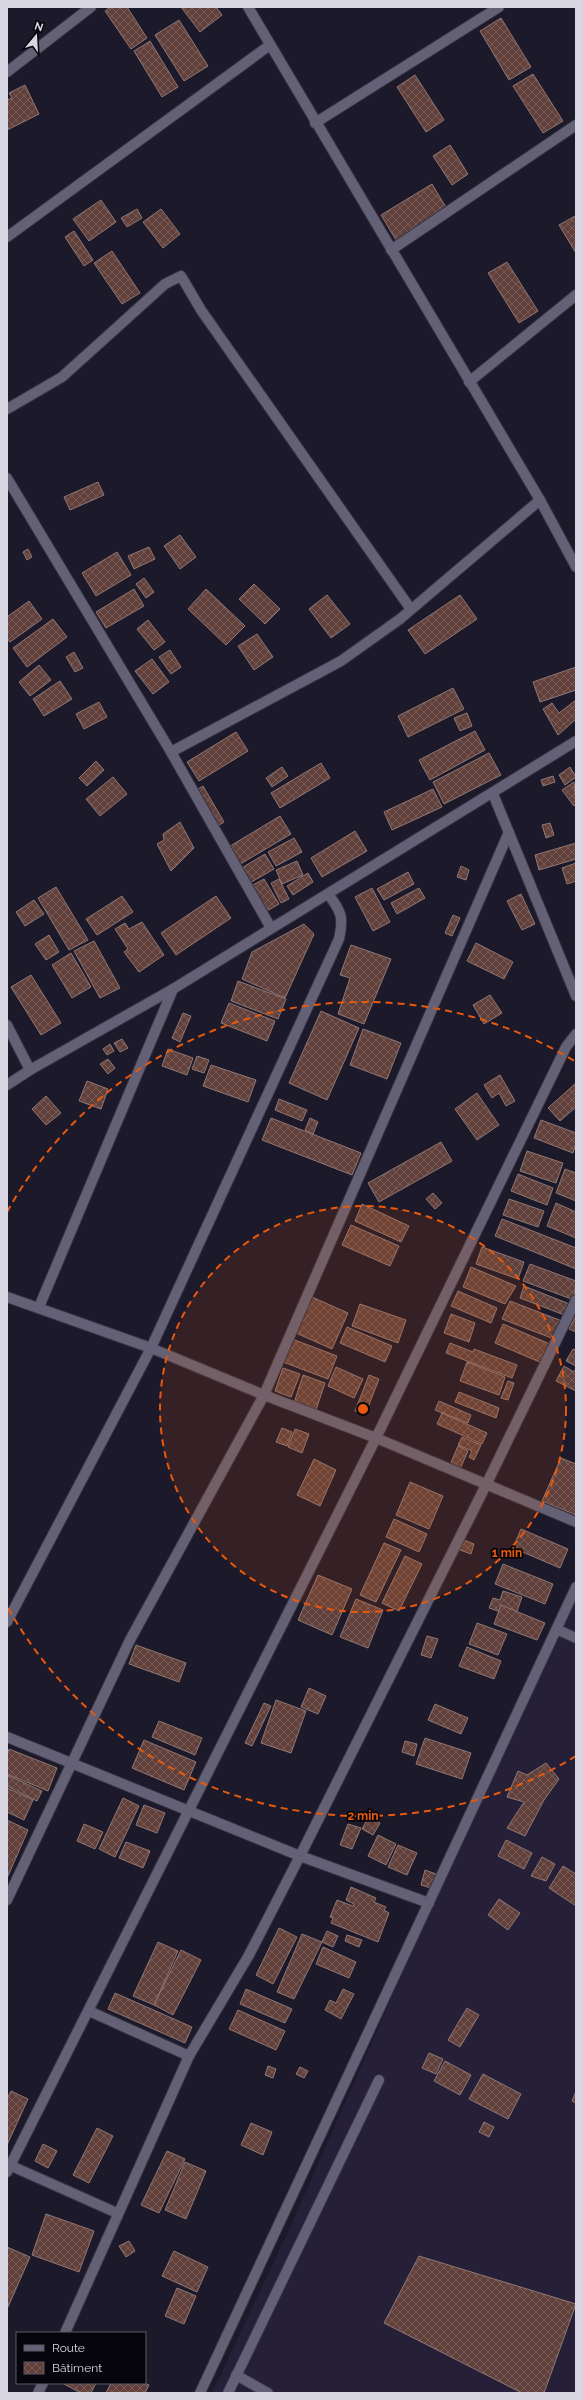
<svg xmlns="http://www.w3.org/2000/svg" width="583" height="2400" font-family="Raleway,sans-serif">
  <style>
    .built { fill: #252037 }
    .building { fill: url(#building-cross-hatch); stroke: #917773 }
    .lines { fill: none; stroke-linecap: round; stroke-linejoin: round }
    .lane-casing { stroke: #353240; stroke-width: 12 }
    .street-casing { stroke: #353240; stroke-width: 12 }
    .lane { stroke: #646075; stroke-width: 10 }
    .street { stroke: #646075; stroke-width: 10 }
    .ring { fill: none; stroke: #e8590c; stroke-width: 2; stroke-dasharray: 7 5 }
    .centre { fill: #e8590c; stroke: #07050c; stroke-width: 2 }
    .ring-label { font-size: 12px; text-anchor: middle; font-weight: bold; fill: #e8590c; stroke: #07050c; stroke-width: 3.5; stroke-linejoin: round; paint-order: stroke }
  </style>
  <defs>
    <pattern id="building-cross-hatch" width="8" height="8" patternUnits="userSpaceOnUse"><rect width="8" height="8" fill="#61403b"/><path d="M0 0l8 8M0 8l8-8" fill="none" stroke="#775b57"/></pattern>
  </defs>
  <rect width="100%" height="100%" fill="#1c192a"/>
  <path class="built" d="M576 1592V2393H212L287 2234 451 1864Z"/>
  <g class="building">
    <path d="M111 7H127L147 38 131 49 105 11Z"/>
    <path d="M181 7H216L222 15 200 32Z"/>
    <path d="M501 18 531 67 509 80 480 31Z"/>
    <path d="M179 20 208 66 184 81 155 35Z"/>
    <path d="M150 41 178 87 162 97 134 51Z"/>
    <path d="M533 74 563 121 543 133 513 86Z"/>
    <path d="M415 75 444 120 426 132 397 87Z"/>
    <path d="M25 85 39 114 7 130V100L12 98 9 93Z"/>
    <path d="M450 145 468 174 452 185 433 156Z"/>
    <path d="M432 184 447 209 396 240 381 215Z"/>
    <path d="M101 200 116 222 89 241 73 219Z"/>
    <path d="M137 209 142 218 127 227 121 218Z"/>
    <path d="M161 209 180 234 163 248 143 222Z"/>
    <path d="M575 216 576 218V253L559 225Z"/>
    <path d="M74 231 93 260 84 266 65 237Z"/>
    <path d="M112 251 140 293 122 304 94 263Z"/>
    <path d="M507 262 538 311 519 323 488 273Z"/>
    <path d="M98 482 104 495 70 510 64 497Z"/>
    <path d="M180 535 196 557 180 569 164 546Z"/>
    <path d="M149 547 155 559 134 569 128 556Z"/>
    <path d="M28 549 32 557 27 560 23 552Z"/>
    <path d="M117 552 131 575 96 596 82 573Z"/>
    <path d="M144 578 154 592 146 598 136 584Z"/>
    <path d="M254 584 280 609 265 624 239 599Z"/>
    <path d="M134 589 144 606 106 628 96 612Z"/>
    <path d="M206 589 245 626 226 645 188 609Z"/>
    <path d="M327 595 350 624 331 638 309 609Z"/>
    <path d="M460 595 477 619 425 654 408 630Z"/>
    <path d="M29 601 42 619 10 642 7 638V617Z"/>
    <path d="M53 619 67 637 27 667 13 648Z"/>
    <path d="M148 620 165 642 154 650 137 629Z"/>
    <path d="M257 634 273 657 254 670 238 646Z"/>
    <path d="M170 650 181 667 171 674 159 657Z"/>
    <path d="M74 652 83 668 75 672 66 657Z"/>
    <path d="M152 659 169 682 153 694 135 671Z"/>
    <path d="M39 665 51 680 30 696 19 682Z"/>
    <path d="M576 667V690L540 702 533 682Z"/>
    <path d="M60 681 72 699 44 716 33 699Z"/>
    <path d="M453 688 464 709 408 737 398 716Z"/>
    <path d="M576 700V719L558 735 543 709 552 703 559 713Z"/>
    <path d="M99 702 107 717 84 729 76 714Z"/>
    <path d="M467 713 472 726 460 731 454 718Z"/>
    <path d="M475 731 485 750 430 780 419 760Z"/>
    <path d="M236 732 248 751 199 781 187 762Z"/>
    <path d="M489 753 501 775 444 804 433 782Z"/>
    <path d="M96 761 104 770 87 786 79 778Z"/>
    <path d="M321 763 330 778 280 808 271 793Z"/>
    <path d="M282 767 288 776 272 787 266 778Z"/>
    <path d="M570 767 576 777 565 785 559 775Z"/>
    <path d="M553 776 555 782 543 786 541 780Z"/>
    <path d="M113 777 127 794 100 816 86 799Z"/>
    <path d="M574 782 576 804 574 806 562 790Z"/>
    <path d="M203 786 224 822 216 827 195 791Z"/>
    <path d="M433 789 442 807 392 830 384 812Z"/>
    <path d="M280 816 291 834 237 866 227 848Z"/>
    <path d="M180 822 194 848 171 871 157 844 164 840 163 834Z"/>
    <path d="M550 823 554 835 546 838 542 825Z"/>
    <path d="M355 831 367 851 322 877 311 858Z"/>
    <path d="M294 838 302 852 276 866 268 852Z"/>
    <path d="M576 843V859L539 870 535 855Z"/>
    <path d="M265 854 274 869 248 884 240 869Z"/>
    <path d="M297 861 303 875 282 884 276 870Z"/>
    <path d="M576 863V881L567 884 562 868Z"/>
    <path d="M461 866 469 870 466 880 457 877Z"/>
    <path d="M408 872 414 884 384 900 377 889Z"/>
    <path d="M308 873 313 882 293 895 287 886Z"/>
    <path d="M264 879 279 904 267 911 251 886Z"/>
    <path d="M279 879 289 899 281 903 271 883Z"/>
    <path d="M56 887 88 940 69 950 38 898Z"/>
    <path d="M372 888 390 922 373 931 355 897Z"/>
    <path d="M419 888 425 898 397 914 391 903Z"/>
    <path d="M521 894 535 924 522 930 507 901Z"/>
    <path d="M122 896 133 912 97 935 86 919Z"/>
    <path d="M216 896 231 918 176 955 161 933Z"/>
    <path d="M34 900 44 914 25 926 16 912Z"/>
    <path d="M453 915 460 918 452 936 445 933Z"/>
    <path d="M142 922 164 955 139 972 124 952 128 949 115 929 125 923 129 929Z"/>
    <path d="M304 924 314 934 285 998 242 979 252 952Z"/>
    <path d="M49 935 59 952 46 960 35 944Z"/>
    <path d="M94 941 120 988 100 998 74 951Z"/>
    <path d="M476 943 513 962 504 979 467 961Z"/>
    <path d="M351 945 391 959 364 1024 338 1014 350 978 340 975Z"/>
    <path d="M71 953 91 987 72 998 52 965Z"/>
    <path d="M31 975 61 1023 41 1035 11 987Z"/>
    <path d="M238 981 286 999 278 1019 231 1001Z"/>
    <path d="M490 995 502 1013 484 1024 473 1005Z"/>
    <path d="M229 1003 275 1021 267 1041 221 1023Z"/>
    <path d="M321 1011 359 1028 327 1100 289 1083Z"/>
    <path d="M183 1013 191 1016 180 1042 172 1038Z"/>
    <path d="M363 1029 401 1043 387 1079 350 1065Z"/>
    <path d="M122 1039 128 1048 120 1052 114 1043Z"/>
    <path d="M110 1044 114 1051 107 1055 103 1049Z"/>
    <path d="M168 1049 193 1058 187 1075 162 1066Z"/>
    <path d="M197 1056 209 1060 204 1073 192 1069Z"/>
    <path d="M108 1059 115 1068 108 1074 100 1064Z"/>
    <path d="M211 1065 256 1080 248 1102 203 1086Z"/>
    <path d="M500 1075 515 1101 506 1106 499 1093 492 1098 484 1085Z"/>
    <path d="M87 1081 108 1089 101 1109 79 1101Z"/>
    <path d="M576 1083V1107L560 1121 548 1108Z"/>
    <path d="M477 1093 499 1125 477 1140 455 1109Z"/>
    <path d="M46 1096 61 1113 46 1125 32 1109Z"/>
    <path d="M279 1099 307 1110 302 1121 275 1110Z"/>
    <path d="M271 1118 361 1153 352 1175 262 1140Z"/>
    <path d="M310 1118 318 1122 313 1134 305 1130Z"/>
    <path d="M541 1120 576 1133V1144L573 1153 534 1138Z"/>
    <path d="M441 1142 452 1161 379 1202 368 1183Z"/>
    <path d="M527 1151 563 1163 556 1183 520 1171Z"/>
    <path d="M565 1169 576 1173V1201L556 1193Z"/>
    <path d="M518 1174 553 1188 547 1205 511 1191Z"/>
    <path d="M433 1193 442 1203 435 1209 426 1199Z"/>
    <path d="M509 1199 544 1211 538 1227 503 1215Z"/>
    <path d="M556 1203 576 1212V1238L547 1226Z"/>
    <path d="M362 1204 409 1226 401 1242 355 1221Z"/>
    <path d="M502 1219 576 1248V1269L495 1236Z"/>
    <path d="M351 1225 399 1246 390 1266 342 1245Z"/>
    <path d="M482 1247 524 1262 518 1279 476 1264Z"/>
    <path d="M530 1264 576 1281 574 1300 523 1281Z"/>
    <path d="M471 1267 516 1286 505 1304 463 1287Z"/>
    <path d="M524 1286 572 1305 567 1316 520 1298Z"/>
    <path d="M458 1291 497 1308 491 1323 451 1306Z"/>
    <path d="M312 1297 348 1313 332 1349 296 1333Z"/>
    <path d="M510 1301 562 1321 554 1339 502 1319Z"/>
    <path d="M360 1304 406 1320 398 1343 352 1326Z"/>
    <path d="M451 1314 475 1323 469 1342 444 1333Z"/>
    <path d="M576 1315V1332L569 1329Z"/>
    <path d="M503 1324 550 1344 542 1363 495 1343Z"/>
    <path d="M347 1327 392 1346 385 1362 340 1343Z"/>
    <path d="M292 1339 337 1356 328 1379 283 1362Z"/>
    <path d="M450 1343 473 1352 474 1349 517 1365 512 1378 446 1353Z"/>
    <path d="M573 1349 576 1350V1366L566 1361Z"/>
    <path d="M467 1362 505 1377 499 1395 460 1381Z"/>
    <path d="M564 1366 574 1372 576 1368V1391L556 1381Z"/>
    <path d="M336 1367 363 1379 354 1398 328 1386Z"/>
    <path d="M283 1368 300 1374 291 1397 275 1391Z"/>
    <path d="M303 1375 325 1383 316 1410 294 1403Z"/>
    <path d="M369 1375 379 1379 365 1415 355 1411Z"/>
    <path d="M508 1381 514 1383 508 1400 501 1398Z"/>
    <path d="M459 1392 499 1408 496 1418 455 1402Z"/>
    <path d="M439 1401 471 1415 468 1423 435 1410Z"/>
    <path d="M442 1413 487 1433 482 1444 437 1424Z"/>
    <path d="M282 1428 292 1432 287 1446 276 1442Z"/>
    <path d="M295 1429 309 1434 302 1453 288 1447Z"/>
    <path d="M462 1437 481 1445 474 1460 469 1457 472 1451 458 1445Z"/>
    <path d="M458 1446 468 1451 460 1469 450 1465Z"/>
    <path d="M561 1458 576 1464V1515L542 1501Z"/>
    <path d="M314 1459 336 1470 320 1506 297 1495Z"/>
    <path d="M410 1482 443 1496 429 1529 396 1515Z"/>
    <path d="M394 1519 427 1534 419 1552 386 1537Z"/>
    <path d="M521 1529 568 1549 560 1568 513 1548Z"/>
    <path d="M464 1540 474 1544 471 1554 460 1550Z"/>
    <path d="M384 1543 401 1550 376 1602 360 1595Z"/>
    <path d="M405 1556 422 1564 399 1611 382 1603Z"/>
    <path d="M503 1564 553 1584 545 1604 495 1584Z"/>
    <path d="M318 1575 352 1589 332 1635 298 1620Z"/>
    <path d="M503 1591 522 1597 515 1617 489 1608 493 1598 500 1600Z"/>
    <path d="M356 1599 383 1610 368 1648 340 1637Z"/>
    <path d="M501 1605 545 1623 537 1640 494 1624Z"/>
    <path d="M477 1623 507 1634 498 1655 469 1644Z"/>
    <path d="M427 1636 438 1639 431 1658 421 1655Z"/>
    <path d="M136 1645 186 1663 179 1682 129 1664Z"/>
    <path d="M467 1647 501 1661 494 1679 459 1666Z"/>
    <path d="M309 1688 326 1696 318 1714 301 1707Z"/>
    <path d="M276 1700 306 1711 291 1753 261 1743Z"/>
    <path d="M264 1703 271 1706 252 1746 245 1743Z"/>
    <path d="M435 1704 468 1718 461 1734 428 1720Z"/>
    <path d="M159 1721 202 1738 195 1755 152 1737Z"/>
    <path d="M425 1738 471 1753 462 1779 416 1764Z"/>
    <path d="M144 1740 196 1762 184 1790 132 1768Z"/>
    <path d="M405 1741 417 1744 414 1756 402 1752Z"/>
    <path d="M9 1749 57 1768 48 1791 7 1774V1754Z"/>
    <path d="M546 1763 559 1779 544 1800 525 1836 507 1828 524 1802 507 1797 518 1771 527 1775Z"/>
    <path d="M7 1775 42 1791 37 1801 7 1786Z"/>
    <path d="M7 1788 33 1800 24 1820 7 1812Z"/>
    <path d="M123 1798 139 1806 115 1857 99 1849Z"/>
    <path d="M144 1805 165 1813 157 1833 136 1825Z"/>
    <path d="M369 1816 380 1823 373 1835 362 1829Z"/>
    <path d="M7 1820 28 1830 8 1876 7 1875Z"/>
    <path d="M84 1824 103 1832 95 1849 77 1841Z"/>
    <path d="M348 1824 361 1828 352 1849 340 1845Z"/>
    <path d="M378 1835 396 1844 386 1865 368 1856Z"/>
    <path d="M506 1840 532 1853 524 1869 498 1856Z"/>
    <path d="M126 1842 150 1851 143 1868 119 1858Z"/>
    <path d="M398 1845 417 1853 407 1875 388 1867Z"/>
    <path d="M542 1857 555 1864 546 1881 531 1876Z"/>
    <path d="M563 1866 576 1874V1906L549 1888Z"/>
    <path d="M425 1870 436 1874 431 1888 421 1885Z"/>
    <path d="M351 1887 376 1898 374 1902 386 1907 384 1910 389 1913 378 1942 331 1923 333 1918 330 1917 337 1900 353 1906 354 1904 346 1900Z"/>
    <path d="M499 1899 520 1913 508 1930 488 1915Z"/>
    <path d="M279 1928 297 1937 273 1984 256 1975Z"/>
    <path d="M327 1931 338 1936 333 1947 322 1942Z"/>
    <path d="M302 1934 322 1942 294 1999 277 1992Z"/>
    <path d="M347 1935 362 1940 359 1947 345 1941Z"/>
    <path d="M158 1942 178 1951 154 2005 133 1996Z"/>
    <path d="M323 1947 356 1962 349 1978 316 1964Z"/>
    <path d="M181 1950 201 1960 173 2015 154 2005Z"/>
    <path d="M246 1989 292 2009 285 2023 240 2004Z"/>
    <path d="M343 1989 354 1994 341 2019 325 2010 330 2000 336 2003Z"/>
    <path d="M115 1993 192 2027 185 2043 108 2009Z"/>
    <path d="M467 2008 479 2015 460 2047 448 2040Z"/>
    <path d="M238 2010 285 2031 276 2050 229 2029Z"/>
    <path d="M429 2053 443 2059 436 2074 422 2068Z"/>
    <path d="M445 2061 471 2075 460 2095 434 2081Z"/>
    <path d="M268 2066 276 2069 273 2078 265 2075Z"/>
    <path d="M300 2067 308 2071 304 2078 296 2074Z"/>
    <path d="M483 2074 521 2094 508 2119 469 2099Z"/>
    <path d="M11 2091 28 2099 7 2145V2099Z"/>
    <path d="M576 2091V2103L572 2101Z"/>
    <path d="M484 2122 494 2127 489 2137 479 2132Z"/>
    <path d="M251 2123 272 2132 263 2155 241 2145Z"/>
    <path d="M97 2128 113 2136 89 2183 73 2175Z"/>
    <path d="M43 2144 57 2151 48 2168 35 2161Z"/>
    <path d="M167 2151 185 2159 159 2213 141 2205Z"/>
    <path d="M185 2162 206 2171 186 2219 165 2210Z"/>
    <path d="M46 2214 94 2231 79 2272 32 2255Z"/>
    <path d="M129 2241 135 2251 126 2257 119 2246Z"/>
    <path d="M7 2247 30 2257 8 2307 7 2306Z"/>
    <path d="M174 2251 208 2267 197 2292 162 2276Z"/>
    <path d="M419 2256 576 2304 544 2393H522L384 2323Z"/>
    <path d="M177 2288 196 2296 184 2324 165 2316Z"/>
    <path d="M62 2383H96L91 2393H81Z"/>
    <path d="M111 2383H144L149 2385 145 2393H106Z"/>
  </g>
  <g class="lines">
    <defs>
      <g id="lane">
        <path d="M558 1630 576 1638"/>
        <path d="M236 2375 268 2393"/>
        <path d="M228 2393 379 2080"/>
      </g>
      <g id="street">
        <path d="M248 7 540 500 576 567"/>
        <path d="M7 72 91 7"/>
        <path d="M315 123 499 7"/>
        <path d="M7 237 270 45"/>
        <path d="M391 250 576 125"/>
        <path d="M469 382 576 295"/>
        <path d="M7 409 62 377 165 284 181 276 201 310 410 608"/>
        <path d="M7 478 171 752 271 928"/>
        <path d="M171 752 341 661 400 619 540 500"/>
        <path d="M493 794 576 996"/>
        <path d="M7 1025 30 1070"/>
        <path d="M7 1085 30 1070 173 989 576 741"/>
        <path d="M7 1297 151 1348 264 1395 376 1438 576 1522"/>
        <path d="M39 1307 173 989"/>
        <path d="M7 1622 151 1348 339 939C344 917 341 911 328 894"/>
        <path d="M7 1737 300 1856 429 1903"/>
        <path d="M7 1900 130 1640 264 1395 509 832"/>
        <path d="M89 2011 189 2056"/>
        <path d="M7 2164 117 2213"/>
        <path d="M7 2172 376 1438 566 1047 576 1034"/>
        <path d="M65 2333 189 2056 249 1955 300 1856 487 1483 576 1300"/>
        <path d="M38 2393 43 2383"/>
        <path d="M200 2393 576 1587"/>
      </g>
    </defs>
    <use href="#lane" class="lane-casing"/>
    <use href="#street" class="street-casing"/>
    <use href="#lane" class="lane"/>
    <use href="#street" class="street"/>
  </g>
  <circle cx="363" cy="1409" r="203" fill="#e8590c" fill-opacity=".12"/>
  <g class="ring">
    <circle cx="363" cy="1409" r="203"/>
    <path d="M576 1756A407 407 0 0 1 7 1606M7 1212A407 407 0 0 1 576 1062"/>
  </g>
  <circle cx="363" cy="1409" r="6" class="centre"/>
  <g class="ring-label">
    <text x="507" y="1557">1 min</text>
    <text x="363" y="1820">2 min</text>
  </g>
  <rect width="583" height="2400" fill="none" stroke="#d8d6e2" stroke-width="16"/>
  <rect x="16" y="2332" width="130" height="52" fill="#07050c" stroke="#5b5962"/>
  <rect x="24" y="2345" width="20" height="6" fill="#646075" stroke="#5b5962"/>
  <text x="52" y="2352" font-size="12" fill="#d8d6e2">Route</text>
  <rect x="24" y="2362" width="20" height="12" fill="url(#building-cross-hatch)" stroke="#5b5962"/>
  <text x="52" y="2372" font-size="12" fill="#d8d6e2">Bâtiment</text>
  <g transform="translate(36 36) rotate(18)" stroke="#07050c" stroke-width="3" paint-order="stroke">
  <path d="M0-3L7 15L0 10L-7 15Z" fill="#d8d6e2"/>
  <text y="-6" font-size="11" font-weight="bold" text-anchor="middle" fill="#d8d6e2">N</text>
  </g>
</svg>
